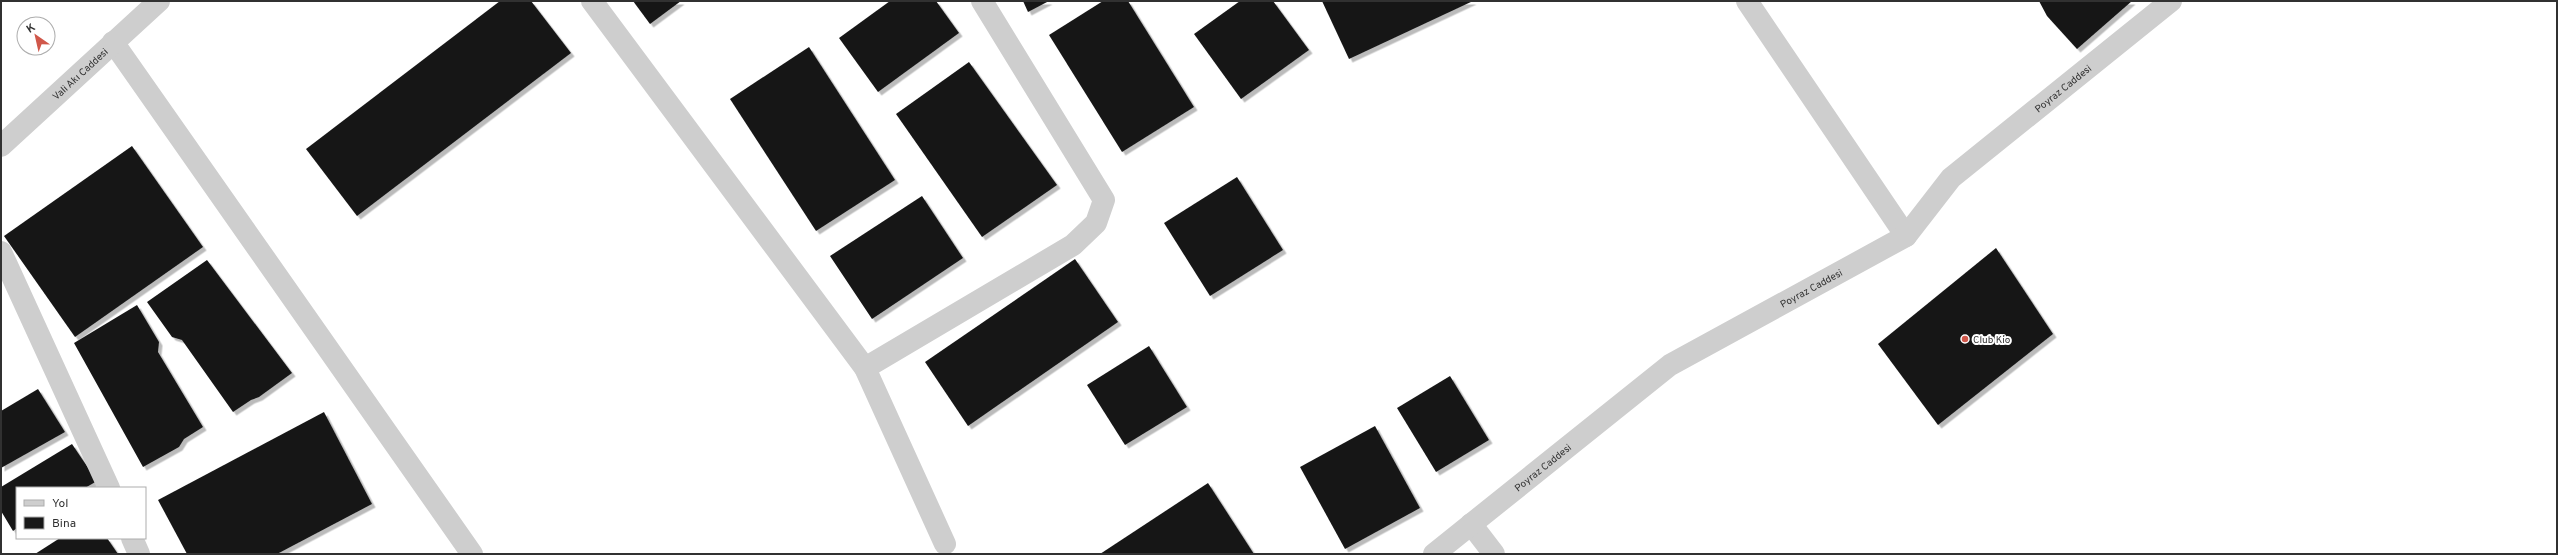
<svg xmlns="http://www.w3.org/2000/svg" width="2558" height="555" font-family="Overpass,sans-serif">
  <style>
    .building { fill: #181818; filter: url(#shadow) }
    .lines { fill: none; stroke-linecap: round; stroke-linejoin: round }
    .minor { stroke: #cecece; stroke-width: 22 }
    .tertiary { stroke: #cecece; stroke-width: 22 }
    .poi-dot { fill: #d0574a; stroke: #fff; stroke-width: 1.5 }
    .labels { text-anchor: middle; stroke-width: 4; stroke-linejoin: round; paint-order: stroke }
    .street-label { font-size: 10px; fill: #313131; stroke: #fff }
    .poi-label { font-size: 10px; fill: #313131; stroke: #fff; text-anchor: start }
  </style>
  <defs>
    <filter id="shadow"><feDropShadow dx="3.5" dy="3.5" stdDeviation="0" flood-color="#0004"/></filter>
  </defs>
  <rect width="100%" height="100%" fill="#fff"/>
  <g class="building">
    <path d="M500 1H531L571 53 357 216 306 149Z"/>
    <path d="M633 1H681L650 24Z"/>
    <path d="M890 1H936L959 33 878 92 839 38Z"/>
    <path d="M1023 1H1049L1028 12Z"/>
    <path d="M1103 1H1128L1194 107 1122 152 1049 35Z"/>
    <path d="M1240 1H1273L1309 50 1241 99 1194 34Z"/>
    <path d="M1322 1H1473L1349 59Z"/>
    <path d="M2039 1H2132L2077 49 2047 16Z"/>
    <path d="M809 47 895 180 816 231 730 99Z"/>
    <path d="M969 62 1057 185 982 237 896 114Z"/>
    <path d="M132 146 203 247 75 337 4 236Z"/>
    <path d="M1237 177 1283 250 1210 296 1164 223Z"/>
    <path d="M922 196 963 258 872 319 830 256Z"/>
    <path d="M1996 248 2053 334 1938 425 1878 344Z"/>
    <path d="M1075 259 1118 322 968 426 925 362Z"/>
    <path d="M207 260 292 373 259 397 251 400 233 412 182 340 172 337 147 302Z"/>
    <path d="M137 305 159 342 158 352 203 427 184 439 179 447 143 467 74 343Z"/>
    <path d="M1149 346 1187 407 1125 445 1087 385Z"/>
    <path d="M1450 376 1489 440 1436 472 1397 408Z"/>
    <path d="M38 389 65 432 1 468V411Z"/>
    <path d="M324 412 372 504 277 554H187L158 500Z"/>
    <path d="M1375 426 1420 508 1345 549 1300 467Z"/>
    <path d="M72 444 97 481 85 488H17V528L13 531 1 511V487Z"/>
    <path d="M1208 483 1254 554H1100Z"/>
    <path d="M60 538H107L118 554H35Z"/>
  </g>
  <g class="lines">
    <g class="minor">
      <path d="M592 1 865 368 945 544"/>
      <path d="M1747 1 1906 236"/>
      <path d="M113 42 472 554"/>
      <path id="s1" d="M1 146 159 1"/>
      <path d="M1 252 109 488"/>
      <path d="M865 368 1073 245 1096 223 1104 200 982 1"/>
      <path d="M1471 524 1494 554"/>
      <path d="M132 538 139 554"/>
    </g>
    <path class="tertiary" id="s2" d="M1434 554 1670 365 1906 236 1951 178 2171 1"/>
  </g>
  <circle class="poi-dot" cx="1965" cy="339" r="4"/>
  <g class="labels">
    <g class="street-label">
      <text dy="4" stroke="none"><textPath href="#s1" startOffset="107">Vali Akı Caddesi</textPath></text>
      <text dy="4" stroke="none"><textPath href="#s2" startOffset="788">Poyraz Caddesi</textPath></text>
      <text dy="4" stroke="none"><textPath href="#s2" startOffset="463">Poyraz Caddesi</textPath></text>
      <text dy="4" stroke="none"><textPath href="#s2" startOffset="139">Poyraz Caddesi</textPath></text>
    </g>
    <g class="poi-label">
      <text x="1973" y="343">Club Kio</text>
    </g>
  </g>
  <rect width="2558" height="555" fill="none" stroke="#313131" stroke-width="4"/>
  <rect x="16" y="487" width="130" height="52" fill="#ffffff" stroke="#adadad"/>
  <rect x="24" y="500" width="20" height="6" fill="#cecece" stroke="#adadad"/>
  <text x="52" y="507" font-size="12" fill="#313131">Yol</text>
  <rect x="24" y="517" width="20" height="12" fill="#181818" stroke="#adadad"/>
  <text x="52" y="527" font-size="12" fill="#313131">Bina</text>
  <g transform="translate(36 36) rotate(326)"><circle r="19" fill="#ffffff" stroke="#adadad"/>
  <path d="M0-3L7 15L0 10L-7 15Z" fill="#d0574a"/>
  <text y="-6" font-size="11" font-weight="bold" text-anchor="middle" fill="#313131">K</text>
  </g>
</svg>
